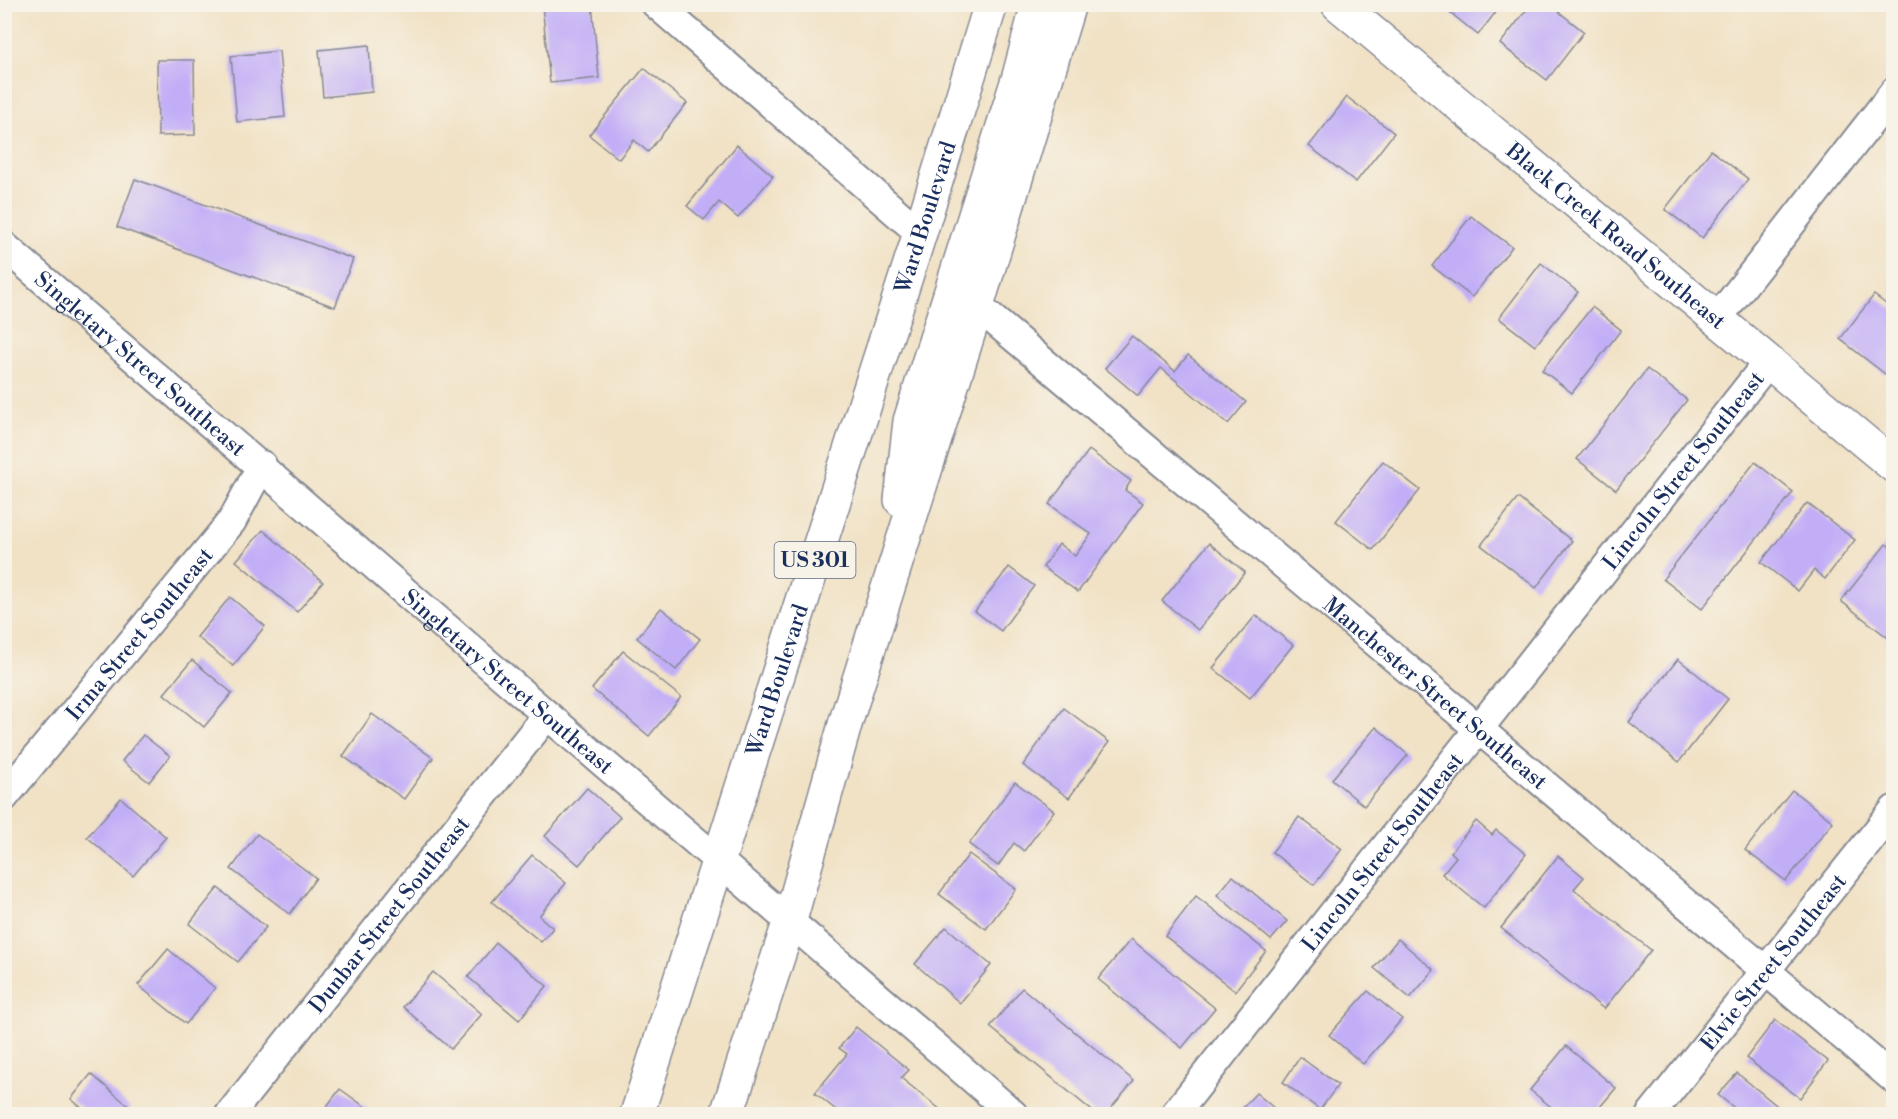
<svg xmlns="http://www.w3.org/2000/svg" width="1898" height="1119" font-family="'Libre Bodoni',serif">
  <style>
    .building { fill: #c2aef7 }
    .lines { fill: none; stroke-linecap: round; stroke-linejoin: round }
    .street-casing { stroke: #868892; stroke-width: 32 }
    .secondary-casing { stroke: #868892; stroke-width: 36 }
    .highway-casing { stroke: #868892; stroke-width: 36 }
    .street { stroke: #fff; stroke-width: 28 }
    .secondary { stroke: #fff; stroke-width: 33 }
    .highway { stroke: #fff; stroke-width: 33 }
    .labels { text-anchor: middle; stroke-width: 4.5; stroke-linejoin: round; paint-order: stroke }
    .shield { fill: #f7f3e8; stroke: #5d6a87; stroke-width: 1.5 }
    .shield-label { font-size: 21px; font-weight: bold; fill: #1b2f5e }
    .street-label { font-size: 22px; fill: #1b2f5e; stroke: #f7f3e8 }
  </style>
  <rect width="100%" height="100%" fill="#f7f3e8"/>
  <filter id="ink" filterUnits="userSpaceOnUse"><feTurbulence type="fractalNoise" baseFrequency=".0167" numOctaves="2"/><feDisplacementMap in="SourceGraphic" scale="12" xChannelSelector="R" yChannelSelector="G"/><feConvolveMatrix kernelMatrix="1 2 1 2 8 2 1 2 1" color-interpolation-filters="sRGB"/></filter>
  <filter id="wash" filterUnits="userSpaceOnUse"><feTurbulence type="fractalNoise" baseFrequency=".008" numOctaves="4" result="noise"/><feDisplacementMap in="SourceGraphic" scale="24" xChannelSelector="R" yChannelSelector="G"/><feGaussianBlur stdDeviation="1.35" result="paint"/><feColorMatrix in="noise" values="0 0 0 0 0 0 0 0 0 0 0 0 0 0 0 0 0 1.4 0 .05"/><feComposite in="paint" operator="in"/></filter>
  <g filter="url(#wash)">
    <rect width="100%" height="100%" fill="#f1e2c6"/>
    <g id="blocks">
      <g class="building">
        <path d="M542 4H592L599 78 550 83Z"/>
        <path d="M1443 4H1502L1478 35 1442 6Z"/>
        <path d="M1531 4H1549L1584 32 1547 80 1500 44Z"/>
        <path d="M369 45 372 92 323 97 319 50Z"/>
        <path d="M279 51 285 117 237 122 231 56Z"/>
        <path d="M157 60H194L195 135 158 136Z"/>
        <path d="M644 68 687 103 648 152 634 140 619 159 589 135Z"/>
        <path d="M1347 97 1394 133 1356 182 1309 146Z"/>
        <path d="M737 145 773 176 738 218 719 202 704 220 687 206Z"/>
        <path d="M1711 150 1748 179 1702 238 1665 209Z"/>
        <path d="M135 179 353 259 335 307 117 227Z"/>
        <path d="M1471 216 1512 247 1472 297 1432 266Z"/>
        <path d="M1541 263 1578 292 1535 346 1499 318Z"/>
        <path d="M1874 295 1894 310V363L1885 374 1840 339Z"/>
        <path d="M1592 307 1621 330 1572 393 1542 370Z"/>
        <path d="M1132 336 1175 371 1188 355 1246 402 1228 424 1161 368 1138 396 1105 368Z"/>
        <path d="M1647 369 1687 400 1616 490 1577 459Z"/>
        <path d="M1089 450 1131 481 1125 490 1143 503 1078 592 1043 567 1059 544 1075 556 1091 534 1049 504Z"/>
        <path d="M1383 461 1420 490 1373 550 1336 521Z"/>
        <path d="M1755 462 1793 492 1702 609 1663 579Z"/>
        <path d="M1518 498 1572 541 1536 588 1481 545Z"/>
        <path d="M1807 503 1855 540 1825 579 1814 570 1798 591 1761 562Z"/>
        <path d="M263 530 323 582 297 612 236 561Z"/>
        <path d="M1209 543 1245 572 1198 630 1162 601Z"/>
        <path d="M1886 544 1894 550V629L1887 637 1841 601Z"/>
        <path d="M1009 567 1034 586 1001 631 975 611Z"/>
        <path d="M230 597 265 626 233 666 197 637Z"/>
        <path d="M661 608 700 639 676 670 637 638Z"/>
        <path d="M1256 615 1293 645 1250 698 1213 668Z"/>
        <path d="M623 651 681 697 649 736 592 689Z"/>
        <path d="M1678 659 1728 699 1679 762 1629 722Z"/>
        <path d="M192 660 232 693 204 727 164 694Z"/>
        <path d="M1064 708 1109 742 1069 798 1023 765Z"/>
        <path d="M4 709 11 715 4 723Z"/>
        <path d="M372 714 433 758 404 799 343 756Z"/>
        <path d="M1376 727 1408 755 1364 806 1332 779Z"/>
        <path d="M143 735 170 756 149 782 122 761Z"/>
        <path d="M1015 782 1054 811 1024 851 1014 843 998 866 969 844Z"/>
        <path d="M587 788 620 817 579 865 545 836Z"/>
        <path d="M1792 790 1833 822 1786 881 1745 850Z"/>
        <path d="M121 798 166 837 133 876 87 837Z"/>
        <path d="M1299 817 1342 849 1314 885 1272 852Z"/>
        <path d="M1476 821 1492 835 1496 830 1526 854 1484 908 1442 874 1456 857 1451 852Z"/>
        <path d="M257 834 316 878 290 914 231 869Z"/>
        <path d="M969 854 1016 889 986 929 939 894Z"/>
        <path d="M532 855 566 883 539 916 553 928 541 942 492 902Z"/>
        <path d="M1558 856 1584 877 1574 889 1651 950 1604 1009 1501 928Z"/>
        <path d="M1233 876 1287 921 1271 940 1217 895Z"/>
        <path d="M218 888 266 927 238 962 189 924Z"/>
        <path d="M1196 896 1266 951 1235 991 1165 936Z"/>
        <path d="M946 927 991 965 960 1003 915 964Z"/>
        <path d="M1131 939 1215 1008 1182 1048 1098 979Z"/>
        <path d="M1398 939 1434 970 1410 998 1374 968Z"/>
        <path d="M496 943 547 986 519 1020 468 977Z"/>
        <path d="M168 949 215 988 186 1024 138 985Z"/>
        <path d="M433 972 482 1014 451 1049 403 1007Z"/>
        <path d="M1022 988 1134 1081 1106 1114H1096L990 1027Z"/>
        <path d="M1368 991 1402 1019 1363 1064 1329 1035Z"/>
        <path d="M1775 1020 1828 1061 1800 1098 1746 1058Z"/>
        <path d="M856 1027 909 1070 901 1078 941 1110 937 1114H841L815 1093 847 1054 839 1048Z"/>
        <path d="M1566 1046 1616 1088 1594 1114H1560L1530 1090Z"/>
        <path d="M1300 1057 1338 1085 1320 1110 1283 1082Z"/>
        <path d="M1737 1073 1787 1114H1742L1718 1095Z"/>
        <path d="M91 1074 131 1108 126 1114H89L71 1099Z"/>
        <path d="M340 1089 375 1114H321Z"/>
        <path d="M1256 1093 1281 1114H1237Z"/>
      </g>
    </g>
  </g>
  <g filter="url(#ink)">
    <use href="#blocks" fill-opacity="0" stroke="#868892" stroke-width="1.5"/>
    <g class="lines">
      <defs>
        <g id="street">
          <path d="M656 4 920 233"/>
          <path id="s1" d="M4 246C186 401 365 558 546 714 702 847 859 979 1013 1114"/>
          <path id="s2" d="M977 306 1894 1079"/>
          <path d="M1717 319 1894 92"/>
          <path id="s3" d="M4 797 232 521 262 465"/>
          <path id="s4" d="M230 1114 547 715"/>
          <path id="s5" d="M1175 1114 1768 362"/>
          <path id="s6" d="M1651 1114 1894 810"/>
        </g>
        <g id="secondary">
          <path id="s7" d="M1338 4 1894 466"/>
        </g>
        <g id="highway">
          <path d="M901 500 910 421 1019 76 1038 4"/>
          <path id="s8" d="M637 1114 920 233 991 4"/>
          <path d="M727 1114 790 920 846 721 977 306 1069 4"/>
        </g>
      </defs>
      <use href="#street" class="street-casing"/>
      <use href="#secondary" class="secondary-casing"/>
      <use href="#highway" class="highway-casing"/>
      <use href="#street" class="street"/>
      <use href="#secondary" class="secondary"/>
      <use href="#highway" class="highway"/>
    </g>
  </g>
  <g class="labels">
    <rect class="shield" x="774.5" y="542" width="81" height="36" rx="4.5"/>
    <g class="shield-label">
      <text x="815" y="567">US 301</text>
    </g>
    <g class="street-label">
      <text dy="8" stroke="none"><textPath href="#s8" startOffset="942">Ward Boulevard</textPath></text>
      <text dy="8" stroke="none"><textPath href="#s7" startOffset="362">Black Creek Road Southeast</textPath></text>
      <text dy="8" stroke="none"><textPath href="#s1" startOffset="180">Singletary Street Southeast</textPath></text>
      <text dy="8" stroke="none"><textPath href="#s5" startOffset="820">Lincoln Street Southeast</textPath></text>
      <text dy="8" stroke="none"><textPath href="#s3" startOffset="212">Irma Street Southeast</textPath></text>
      <text dy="8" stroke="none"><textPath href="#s1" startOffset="666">Singletary Street Southeast</textPath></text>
      <text dy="8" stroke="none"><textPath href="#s8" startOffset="456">Ward Boulevard</textPath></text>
      <text dy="8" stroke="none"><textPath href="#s2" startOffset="600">Manchester Street Southeast</textPath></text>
      <text dy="8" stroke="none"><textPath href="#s5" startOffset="334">Lincoln Street Southeast</textPath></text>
      <text dy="8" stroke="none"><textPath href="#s4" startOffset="255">Dunbar Street Southeast</textPath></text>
      <text dy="8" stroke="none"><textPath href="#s6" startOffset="195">Elvie Street Southeast</textPath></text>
    </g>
  </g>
  <rect width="1898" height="1119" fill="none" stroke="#f7f3e8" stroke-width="24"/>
</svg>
